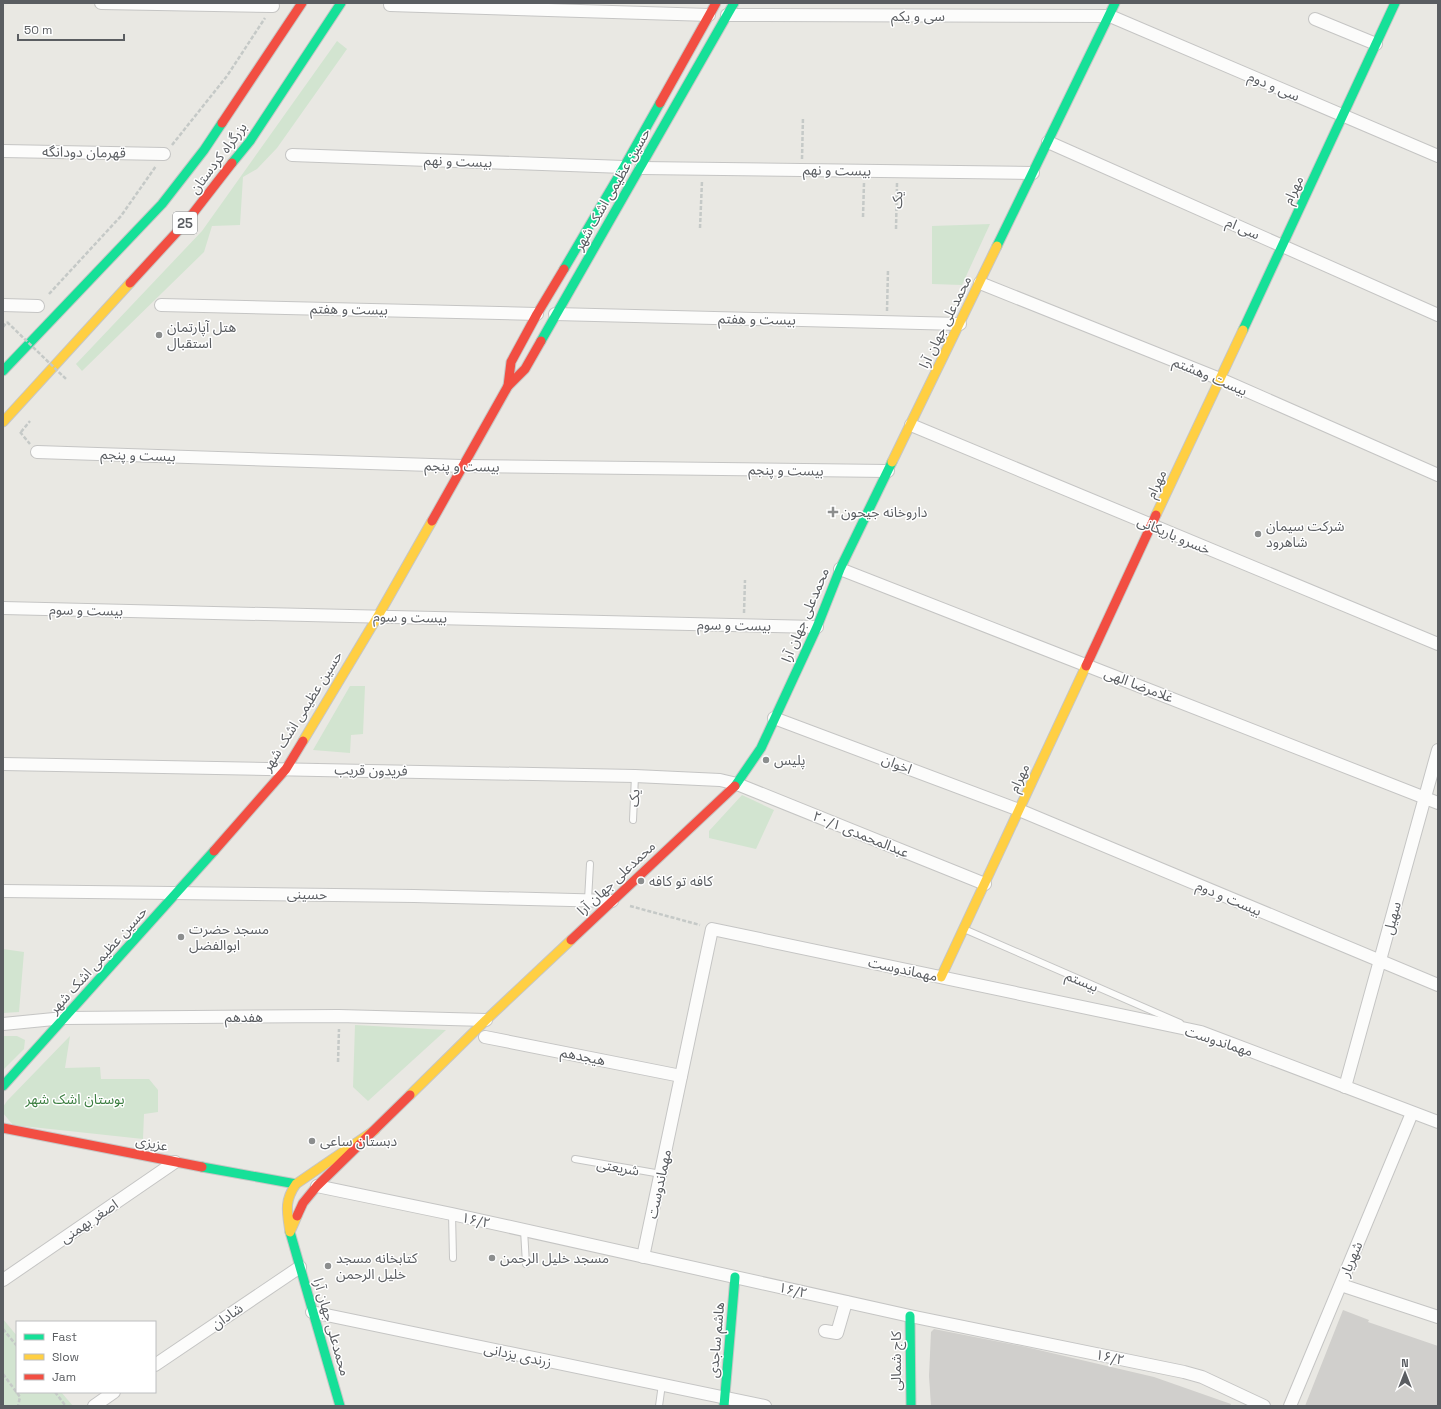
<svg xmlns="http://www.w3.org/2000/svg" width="1441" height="1409" font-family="'Space Grotesk','Noto Sans Arabic',sans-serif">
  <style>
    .green { fill: #d2e4d0 }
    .building { fill: #d0cfcc }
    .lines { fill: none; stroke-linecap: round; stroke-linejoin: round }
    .lane-casing { stroke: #c5c5c4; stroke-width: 8 }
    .street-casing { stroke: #c5c5c4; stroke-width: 14 }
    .fast-casing { stroke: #c6c6c5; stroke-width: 11 }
    .slow-casing { stroke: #c6c6c5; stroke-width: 11 }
    .jam-casing { stroke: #c6c6c5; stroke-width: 11 }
    .path { stroke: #c5c9c7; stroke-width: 2.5; stroke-dasharray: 4 2; stroke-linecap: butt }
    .lane { stroke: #fcfcfb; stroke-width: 6 }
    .street { stroke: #fcfcfb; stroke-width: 12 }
    .fast { stroke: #16e098; stroke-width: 9 }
    .slow { stroke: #ffcf43; stroke-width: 9 }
    .jam { stroke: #f24e42; stroke-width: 9 }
    .path-bridge { stroke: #c5c9c7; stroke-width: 2.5; stroke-dasharray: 4 2; stroke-linecap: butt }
    .poi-dot { fill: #8c8e8e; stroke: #fff; stroke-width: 1.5 }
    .labels { text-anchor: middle; stroke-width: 3; stroke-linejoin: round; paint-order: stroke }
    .shield { fill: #fff; stroke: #8c8e90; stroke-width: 1 }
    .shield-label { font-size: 13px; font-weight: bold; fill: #5a5d61 }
    .street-label { font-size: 14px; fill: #5a5d61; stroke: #fff }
    .poi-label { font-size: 14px; fill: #5a5d61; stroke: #fff; text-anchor: start }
    .park-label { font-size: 14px; fill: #3c7e41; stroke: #fff }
  </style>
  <rect width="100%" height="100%" fill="#e9e8e3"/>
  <g class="green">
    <path d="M337 41 347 49 277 148 257 169 243 177 240 225 212 226 204 252 82 371 76 364 202 231Z"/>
    <path d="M990 224 962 285 932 284V226Z"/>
    <path d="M350 686H365L363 734 351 735 350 753 313 750Z"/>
    <path d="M742 795 774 810 756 849 709 838V831Z"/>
    <path d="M3 949 24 952 19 1012 3 1013Z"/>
    <path d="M355 1025 446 1030 368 1101 353 1087Z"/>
    <path d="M3 1036H17L25 1040 24 1049 3 1070Z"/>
    <path d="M70 1036 65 1068 100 1067 101 1079H149L158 1090V1112L144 1114 143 1139 13 1125 3 1113V1107L7 1101Z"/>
    <path d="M3 1319 17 1336V1392H61L73 1406H3Z"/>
  </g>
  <g class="building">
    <path d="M1343 1310 1369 1320 1368 1322 1438 1346V1406H1305Z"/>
    <path d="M934 1329 1026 1347 1154 1377 1231 1404 1230 1406H931L929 1376 931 1332Z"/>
  </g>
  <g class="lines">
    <defs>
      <g id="lane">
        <path d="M633 820 635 776"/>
        <path d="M588 900 590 864"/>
        <path d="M964 929 1180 1023"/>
        <path d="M575 1159 661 1174"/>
        <path d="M452 1214 453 1258"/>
        <path d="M524 1230 526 1264"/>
        <path d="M659 1406 662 1384"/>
      </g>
      <g id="street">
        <path d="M101 3 273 6"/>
        <path d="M390 5 709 15"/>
        <path d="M727 15 1110 16 1438 156"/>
        <path d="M1315 19 1376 44"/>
        <path d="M1048 142 1438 315"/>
        <path d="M3 151 164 154"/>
        <path d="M292 155 624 167"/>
        <path d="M641 168 1033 173"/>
        <path d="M980 283 1220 379 1438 475"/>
        <path d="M3 305 38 306"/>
        <path d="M161 305 537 314"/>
        <path d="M555 314 960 324"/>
        <path d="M911 425 1438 644"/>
        <path d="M37 452 462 466 888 471"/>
        <path d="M840 569 1438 803"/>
        <path d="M3 608 817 627"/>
        <path d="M774 718 1019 810 1438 985"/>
        <path d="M3 764 635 776 720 780 737 784 985 884"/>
        <path d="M3 891 414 896 612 901"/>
        <path d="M3 1024 64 1018 339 1016 486 1020"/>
        <path d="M485 1037 681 1076"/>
        <path d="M1345 1087 1438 750"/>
        <path d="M317 1186 452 1214 910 1316 1184 1372 1202 1377 1264 1406"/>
        <path d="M643 1257 712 929 1201 1032 1438 1122"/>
        <path d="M3 1280 175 1162"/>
        <path d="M1341 1285 1438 1317"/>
        <path d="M312 1312 765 1406"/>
        <path d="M825 1331 837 1333 846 1302"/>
        <path d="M155 1365 300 1267"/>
        <path d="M94 1406 114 1392"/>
        <path d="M1290 1406 1412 1113"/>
      </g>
      <g id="fast">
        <path d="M232 163 250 141 341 3"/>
        <path d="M997 246 1115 3"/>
        <path d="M564 269 624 167 660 103"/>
        <path d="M1243 330 1395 3"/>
        <path d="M541 341 734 3"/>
        <path d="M3 371 162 204 204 150 222 123"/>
        <path d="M735 786 761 748 817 627 840 569 892 462"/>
        <path d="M3 1086 214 851"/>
        <path d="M202 1167 296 1184"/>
        <path d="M290 1232 340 1406"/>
        <path d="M910 1316 911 1406"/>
        <path d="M724 1406 735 1277"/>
      </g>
      <g id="slow">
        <path d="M3 422 130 283"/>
        <path d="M892 462 997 246"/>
        <path d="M1156 515 1243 330"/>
        <path d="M303 741 378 616 432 521"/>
        <path d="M941 977 1086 666"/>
        <path d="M410 1095 486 1020 571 940"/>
        <path d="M297 1216 290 1232C287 1212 284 1201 296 1184L375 1130"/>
      </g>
      <g id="jam">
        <path d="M660 103 716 3"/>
        <path d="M222 123 302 3"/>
        <path d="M130 283 187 221 232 163"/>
        <path d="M508 386 511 362 537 314 564 269"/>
        <path d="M432 521 508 386 525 369 541 341"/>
        <path d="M1086 666 1156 515"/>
        <path d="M214 851 286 769 303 741"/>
        <path d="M571 940 735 786"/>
        <path d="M3 1128 202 1167"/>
        <path d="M297 1216 303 1203 317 1186 410 1095"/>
      </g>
    </defs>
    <use href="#lane" class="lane-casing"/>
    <use href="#street" class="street-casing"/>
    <use href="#fast" class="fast-casing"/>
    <use href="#slow" class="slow-casing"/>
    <use href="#jam" class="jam-casing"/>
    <g class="path">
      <path d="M172 145 227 76 265 18"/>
      <path d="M802 159 803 117"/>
      <path d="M863 217 864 183"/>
      <path d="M700 228 702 181"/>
      <path d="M896 229 897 183"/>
      <path d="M49 294 121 216 156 166"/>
      <path d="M887 311 888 270"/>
      <path d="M3 327 7 322"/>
      <path d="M20 432 30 444"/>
      <path d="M21 432 30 421"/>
      <path d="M744 613 745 580"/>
      <path d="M630 906 700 925"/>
      <path d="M338 1062 339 1029"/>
      <path d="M3 1329 17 1346"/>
      <path d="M3 1374 20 1397 18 1406"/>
      <path d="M55 1392 65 1405 64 1406"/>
    </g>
    <use href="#lane" class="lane"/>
    <use href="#street" class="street"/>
    <use href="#fast" class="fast"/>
    <use href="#slow" class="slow"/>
    <use href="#jam" class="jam"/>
    <path class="path-bridge" d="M7 322 66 379"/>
  </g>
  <g class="poi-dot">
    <circle cx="159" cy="335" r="4"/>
    <path d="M831 506h4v4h4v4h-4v4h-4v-4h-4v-4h4z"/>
    <circle cx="1258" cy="534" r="4"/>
    <circle cx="766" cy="760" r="4"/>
    <circle cx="641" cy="881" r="4"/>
    <circle cx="181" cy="937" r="4"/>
    <circle cx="312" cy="1141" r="4"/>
    <circle cx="492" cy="1258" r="4"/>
    <circle cx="328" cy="1266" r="4"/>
  </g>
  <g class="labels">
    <rect class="shield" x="173" y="212" width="24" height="22" rx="3"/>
    <g class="shield-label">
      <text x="185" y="228">25</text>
    </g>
    <g class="street-label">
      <text x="918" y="21">سی و یکم</text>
      <text transform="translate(1274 86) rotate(23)" y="5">سی و دوم</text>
      <text transform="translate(84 152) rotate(1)" y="5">قهرمان دودانگه</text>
      <text transform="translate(218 158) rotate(-53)" y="5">بزرگراه کردستان</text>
      <text transform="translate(458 161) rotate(2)" y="5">بیست و نهم</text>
      <text transform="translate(837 170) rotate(1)" y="5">بیست و نهم</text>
      <text transform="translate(612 189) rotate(-60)" y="5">حسین عظیمی اشک شهر</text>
      <text transform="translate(1293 190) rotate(-65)" y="5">مهرام</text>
      <text transform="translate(897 200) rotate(-88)" y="5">یک</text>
      <text transform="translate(1243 228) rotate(24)" y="5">سی ام</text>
      <text transform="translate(349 309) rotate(1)" y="5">بیست و هفتم</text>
      <text transform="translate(757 319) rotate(1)" y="5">بیست و هفتم</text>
      <text transform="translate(945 322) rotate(-64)" y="5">محمدعلی جهان آرا</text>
      <text transform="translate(1210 376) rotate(23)" y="5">بیست وهشتم</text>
      <text transform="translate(138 455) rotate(2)" y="5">بیست و پنجم</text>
      <text transform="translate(462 466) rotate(1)" y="5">بیست و پنجم</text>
      <text transform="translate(786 470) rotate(1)" y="5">بیست و پنجم</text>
      <text transform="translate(1156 484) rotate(-65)" y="5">مهرام</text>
      <text transform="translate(1174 535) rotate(23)" y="5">خسرو باریکانی</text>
      <text transform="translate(86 610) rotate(1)" y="5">بیست و سوم</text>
      <text transform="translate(805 615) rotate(-67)" y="5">محمدعلی جهان آرا</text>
      <text transform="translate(410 617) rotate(1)" y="5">بیست و سوم</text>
      <text transform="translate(734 625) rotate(1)" y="5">بیست و سوم</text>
      <text transform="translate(1139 685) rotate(21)" y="5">غلامرضا الهی</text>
      <text transform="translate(302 711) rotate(-58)" y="5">حسین عظیمی اشک شهر</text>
      <text transform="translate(897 764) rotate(21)" y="5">اخوان</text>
      <text transform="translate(371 770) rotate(1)" y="5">فریدون قریب</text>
      <text transform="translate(1019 778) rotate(-65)" y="5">مهرام</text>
      <text transform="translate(634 798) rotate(-87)" y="5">یک</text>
      <text transform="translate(861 834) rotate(22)" y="5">عبدالمحمدی ۲۰/۱</text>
      <text transform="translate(616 878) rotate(-43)" y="5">محمدعلی جهان آرا</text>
      <text transform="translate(307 894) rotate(1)" y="5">حسینی</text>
      <text transform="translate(1229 898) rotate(23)" y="5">بیست و دوم</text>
      <text transform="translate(1392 918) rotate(-75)" y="5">سهیل</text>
      <text transform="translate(98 960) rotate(-48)" y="5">حسین عظیمی اشک شهر</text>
      <text transform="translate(903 969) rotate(12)" y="5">مهماندوست</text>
      <text transform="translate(1082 981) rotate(23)" y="5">بیستم</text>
      <text x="244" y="1022">هفدهم</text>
      <text transform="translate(1219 1041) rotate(18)" y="5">مهماندوست</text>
      <text transform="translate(583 1056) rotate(11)" y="5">هیجدهم</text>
      <text transform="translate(152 1143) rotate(11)" y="5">عزیزی</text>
      <text transform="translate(618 1167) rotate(10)" y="5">شریعتی</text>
      <text transform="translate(659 1184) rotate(-78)" y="5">مهماندوست</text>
      <text transform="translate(476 1220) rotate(12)" y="5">۱۶/۲</text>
      <text transform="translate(89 1221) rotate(-34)" y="5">اصغر بهمنی</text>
      <text transform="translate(1351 1259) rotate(-67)" y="5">شهریار</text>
      <text transform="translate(793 1290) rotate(13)" y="5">۱۶/۲</text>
      <text transform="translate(227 1316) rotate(-34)" y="5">شادان</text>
      <text transform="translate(332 1327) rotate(74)" y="5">محمدعلی جهان آرا</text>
      <text transform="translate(716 1340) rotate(-85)" y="5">هاشم ساجدی</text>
      <text transform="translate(518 1355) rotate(12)" y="5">زرندی یزدانی</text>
      <text transform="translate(1110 1357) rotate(12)" y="5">۱۶/۲</text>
      <text transform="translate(896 1361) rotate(-90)" y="5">کاج شمالی</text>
    </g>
    <g class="poi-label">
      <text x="167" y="332">هتل آپارتمان<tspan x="167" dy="16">استقبال</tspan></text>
      <text x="841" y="517">داروخانه جیحون</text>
      <text x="1266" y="531">شرکت سیمان<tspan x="1266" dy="16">شاهرود</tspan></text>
      <text x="774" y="765">پلیس</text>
      <text x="649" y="886">کافه تو کافه</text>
      <text x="189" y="934">مسجد حضرت<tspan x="189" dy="16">ابوالفضل</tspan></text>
      <text x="320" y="1146">دبستان ساعی</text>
      <text x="336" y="1263">كتابخانه مسجد<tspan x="336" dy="16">خليل الرحمن</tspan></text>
      <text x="500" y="1263">مسجد خلیل الرحمن</text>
    </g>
    <g class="park-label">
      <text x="75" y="1104">بوستان اشک شهر</text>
    </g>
  </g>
  <rect width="1441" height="1409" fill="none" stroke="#5a5d61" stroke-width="8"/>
  <rect x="16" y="1321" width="140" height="72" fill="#ffffff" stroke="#bdbec0"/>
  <rect x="24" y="1334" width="20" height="6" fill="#16e098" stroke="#bdbec0"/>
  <text x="52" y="1341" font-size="12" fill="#5a5d61">Fast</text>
  <rect x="24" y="1354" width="20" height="6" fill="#ffcf43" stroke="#bdbec0"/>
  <text x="52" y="1361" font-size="12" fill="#5a5d61">Slow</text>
  <rect x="24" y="1374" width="20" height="6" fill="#f24e42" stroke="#bdbec0"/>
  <text x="52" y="1381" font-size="12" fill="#5a5d61">Jam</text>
  <g transform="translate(1405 1373)" stroke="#ffffff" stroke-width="3" paint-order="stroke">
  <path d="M0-3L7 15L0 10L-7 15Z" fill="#5a5d61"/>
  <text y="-6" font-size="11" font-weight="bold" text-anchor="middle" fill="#5a5d61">N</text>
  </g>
  <path d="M18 34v6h106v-6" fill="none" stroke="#5a5d61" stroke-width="2"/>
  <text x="24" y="34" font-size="12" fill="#5a5d61" stroke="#ffffff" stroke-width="3" paint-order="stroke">50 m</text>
</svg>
